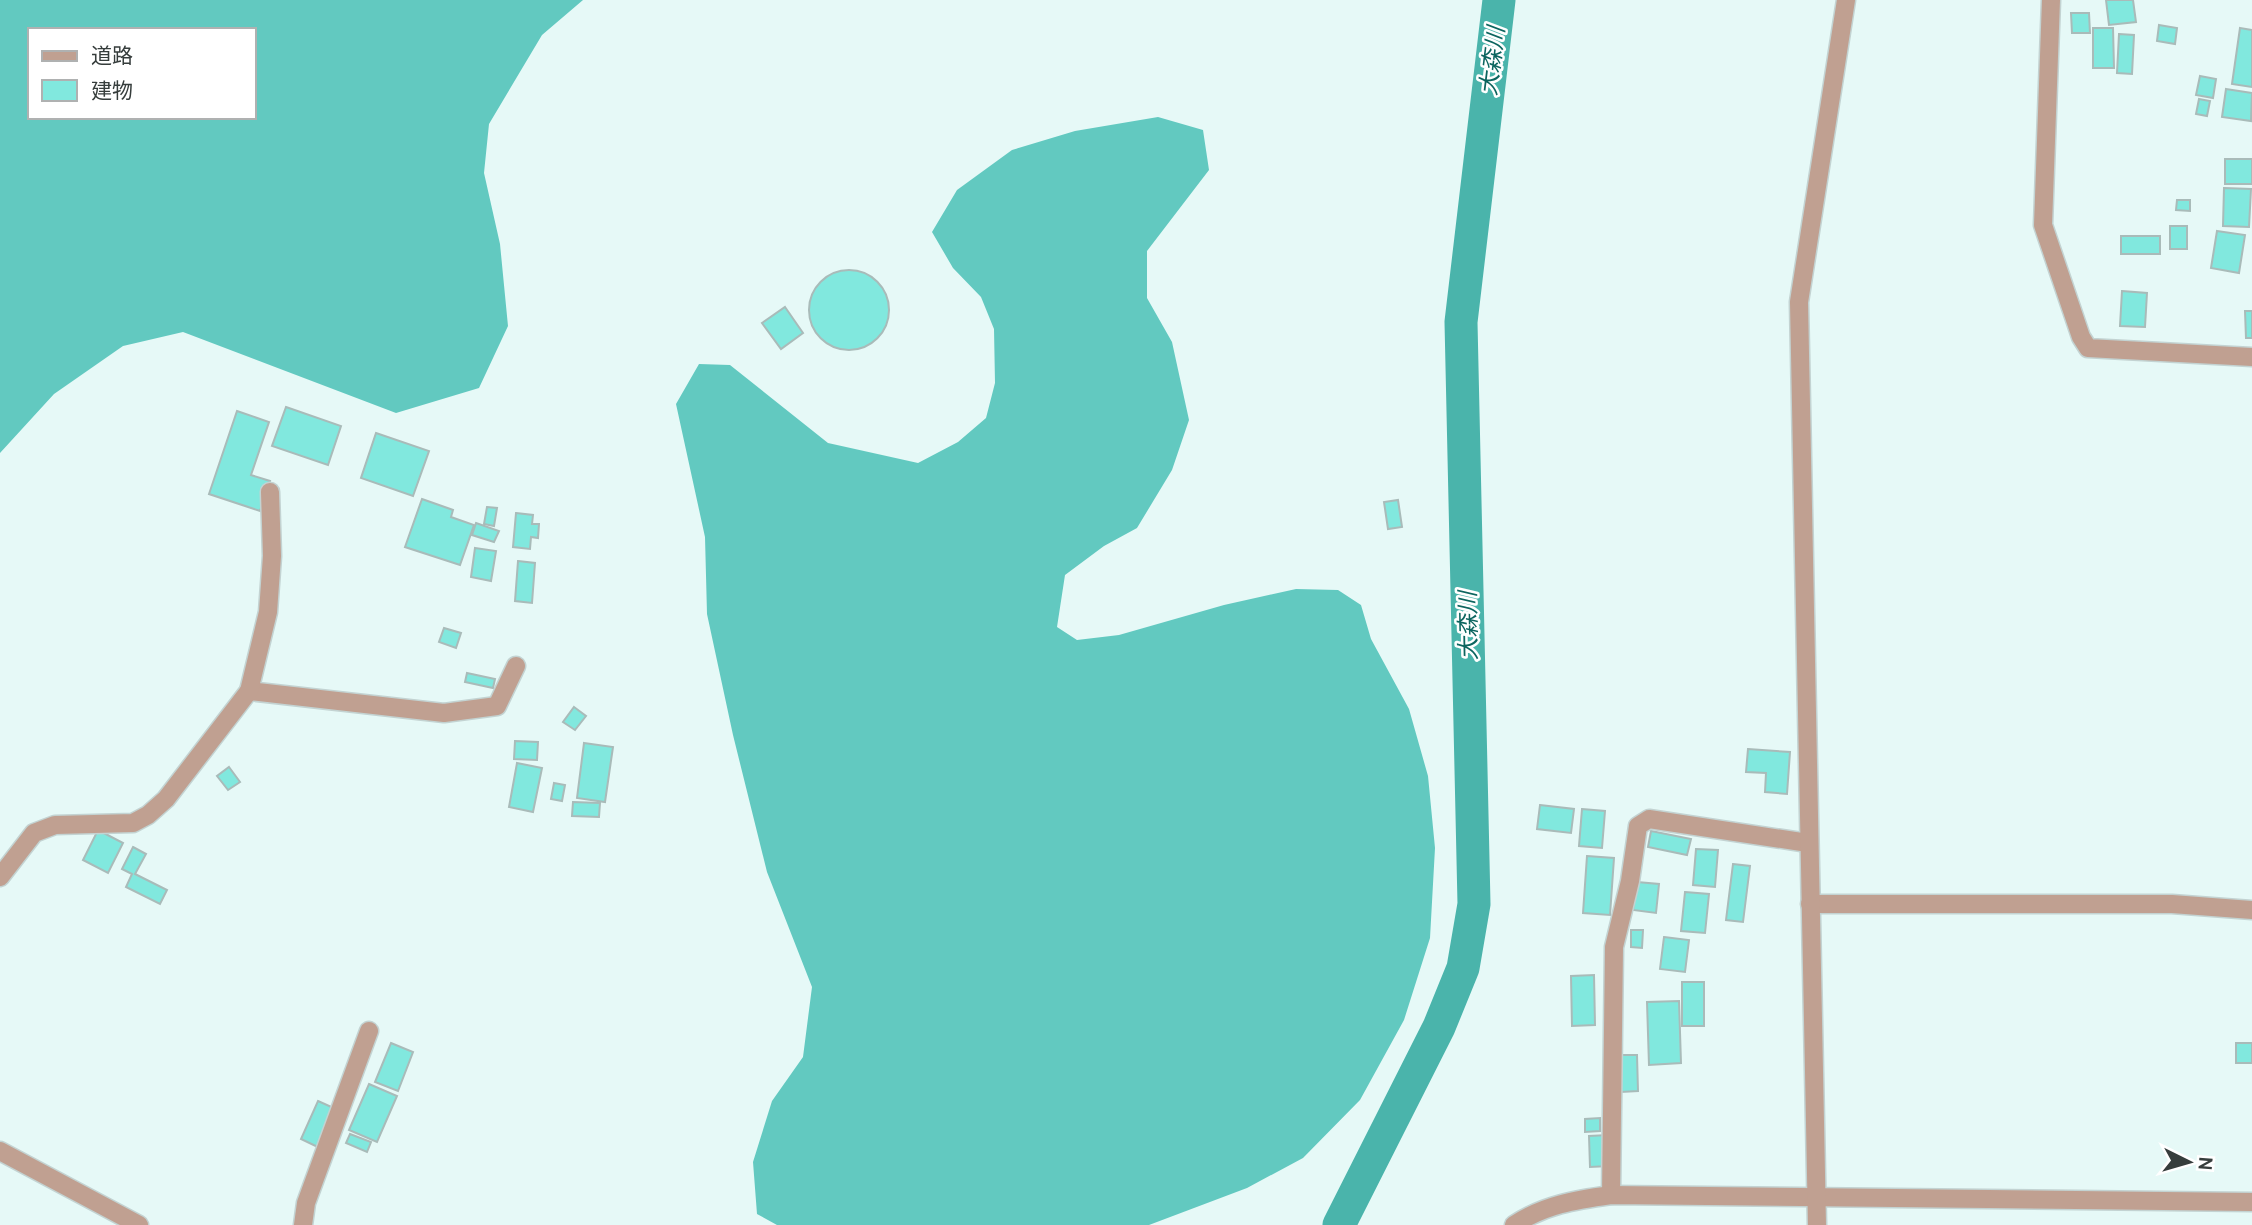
<svg xmlns="http://www.w3.org/2000/svg" width="2252" height="1225" font-family="Cabin,'Noto Sans JP',sans-serif">
  <style>
    .forest { fill: #62c9c0; fill-rule: evenodd }
    .lines { fill: none; stroke-linecap: round; stroke-linejoin: round }
    .river { stroke: #4ab4ab; stroke-width: 33 }
    .building { fill: #81e8de; stroke: #a9bbb9; stroke-width: 2 }
    .minor-casing { stroke: #c3d3d2; stroke-width: 21 }
    .minor { stroke: #c0a091; stroke-width: 18 }
    .labels { text-anchor: middle; stroke-width: 5; stroke-linejoin: round; paint-order: stroke }
    .water-label { font-size: 23px; font-style: italic; fill: #0c655f; stroke: #fff }
  </style>
  <rect width="100%" height="100%" fill="#e6f9f7"/>
  <g class="forest">
    <path d="M0 0H583L542 35 489 124 484 173 500 244 508 326 479 388 396 413 183 332 123 346 54 394 0 453ZM30 30H254V117H30Z"/>
    <path d="M1158 117 1203 130 1209 170 1147 251V298L1172 342 1189 420 1172 470 1137 528 1104 546 1065 575 1057 627 1077 640 1119 635 1224 605 1296 589 1338 590 1361 605 1371 639 1409 709 1428 776 1435 848 1430 938 1404 1020 1360 1100 1303 1158 1247 1188 1149 1225H777L757 1214 753 1162 772 1101 803 1057 812 987 767 872 733 735 707 614 705 537 676 404 699 364 730 365 828 443 918 463 958 442 986 418 995 383 994 329 981 297 953 268 932 232 957 190 1012 150 1075 131Z"/>
  </g>
  <g class="lines">
    <path class="river" d="M1339 1225 1439 1027 1463 968 1474 904 1461 322 1499 0"/>
  </g>
  <g class="building">
    <path d="M2106 0H2133L2136 22 2109 25Z"/>
    <path d="M2071 13H2089L2090 33H2072Z"/>
    <path d="M2159 25 2177 28 2175 44 2157 41Z"/>
    <path d="M2093 28H2113L2114 68H2093Z"/>
    <path d="M2240 28 2252 30V87L2232 84Z"/>
    <path d="M2119 34 2134 35 2132 74 2117 73Z"/>
    <path d="M2200 76 2216 79 2213 98 2196 95Z"/>
    <path d="M2226 89 2252 93 2251 121 2222 117Z"/>
    <path d="M2199 99 2210 101 2207 116 2196 114Z"/>
    <rect x="2225" y="159" width="27" height="25"/>
    <path d="M2224 188 2251 189 2249 227 2223 226Z"/>
    <path d="M2177 200H2190V211L2176 210Z"/>
    <rect x="2170" y="226" width="17" height="23"/>
    <path d="M2217 231 2245 235 2239 273 2211 268Z"/>
    <rect x="2121" y="236" width="39" height="18"/>
    <circle cx="849" cy="310" r="40"/>
    <path d="M2122 291 2147 293 2145 327 2120 326Z"/>
    <path d="M785 307 803 333 781 349 762 323Z"/>
    <path d="M2245 311H2252V338H2246Z"/>
    <path d="M286 407 341 426 328 465 272 446Z"/>
    <path d="M237 411 269 422 251 475 270 481 260 511 209 494Z"/>
    <path d="M376 433 429 451 413 496 361 478Z"/>
    <path d="M422 499 453 510 451 517 474 525 460 565 405 547Z"/>
    <path d="M1398 500 1402 527 1388 529 1384 502Z"/>
    <path d="M487 507 497 508 494 526 484 524Z"/>
    <path d="M516 513 533 515 532 524H539L538 538 531 537 530 549 513 547Z"/>
    <path d="M476 523 499 531 494 542 472 535Z"/>
    <path d="M475 548 496 551 491 581 471 577Z"/>
    <path d="M518 561 535 563 532 603 515 601Z"/>
    <path d="M444 628 461 633 456 648 439 642Z"/>
    <path d="M467 673 495 679 493 688 465 682Z"/>
    <path d="M574 707 586 716 575 730 563 722Z"/>
    <path d="M515 741 538 742 537 760 514 759Z"/>
    <path d="M584 743 613 747 605 802 577 798Z"/>
    <path d="M1748 749 1790 752 1787 794 1765 792 1766 773 1746 772Z"/>
    <path d="M517 763 542 768 533 812 509 807Z"/>
    <path d="M229 767 240 782 228 790 217 776Z"/>
    <path d="M554 783 565 785 562 801 551 799Z"/>
    <path d="M573 802 600 803 599 817 572 816Z"/>
    <path d="M1540 805 1574 809 1571 833 1537 829Z"/>
    <path d="M1582 809 1605 811 1602 848 1579 846Z"/>
    <path d="M98 830 123 843 108 873 83 860Z"/>
    <path d="M1651 831 1691 839 1687 855 1648 847Z"/>
    <path d="M133 847 146 854 135 874 167 890 160 904 126 887 132 874 122 869Z"/>
    <path d="M1696 849 1718 850 1715 887 1693 885Z"/>
    <path d="M1587 856 1614 858 1610 915 1583 913Z"/>
    <path d="M1733 864 1750 866 1743 922 1726 920Z"/>
    <path d="M1637 882 1659 884 1656 913 1633 910Z"/>
    <path d="M1685 892 1709 894 1705 933 1681 931Z"/>
    <path d="M1631 930H1643L1642 948 1631 947Z"/>
    <path d="M1664 937 1689 940 1685 972 1660 969Z"/>
    <path d="M1594 975 1595 1025 1572 1026 1571 976Z"/>
    <rect x="1682" y="982" width="22" height="44"/>
    <path d="M1679 1001 1681 1063 1649 1065 1647 1002Z"/>
    <path d="M391 1043 413 1052 398 1091 375 1082Z"/>
    <rect x="2236" y="1043" width="16" height="20"/>
    <path d="M1620 1055H1637L1638 1091 1621 1092Z"/>
    <path d="M369 1084 397 1096 377 1142 349 1130Z"/>
    <path d="M318 1101 336 1109 322 1149 301 1139Z"/>
    <path d="M1600 1118V1131L1585 1132V1119Z"/>
    <path d="M350 1134 371 1142 367 1152 346 1143Z"/>
    <path d="M1608 1135 1609 1166 1590 1167 1589 1136Z"/>
  </g>
  <g class="lines">
    <defs>
      <g id="minor">
        <path d="M2051 0 2043 225 2081 337 2088 348 2252 357"/>
        <path d="M249 691 444 713 497 706 516 666"/>
        <path d="M0 877 34 833 55 825 133 823 148 815 166 799 249 691 268 612 272 556 270 492"/>
        <path d="M1810 904H2172L2252 910"/>
        <path d="M0 1151 139 1225"/>
        <path d="M1611 1195 1614 947 1630 881 1638 826 1649 819 1808 843"/>
        <path d="M303 1225 306 1203 369 1031"/>
        <path d="M1514 1225C1544 1205 1575 1200 1611 1195L2252 1202"/>
        <path d="M1817 1225 1799 302 1846 0"/>
      </g>
    </defs>
    <use href="#minor" class="minor-casing"/>
    <use href="#minor" class="minor"/>
  </g>
  <g class="labels">
    <g class="water-label">
      <text transform="translate(1492 61) rotate(-83)" y="8">大森川</text>
      <text transform="translate(1468 626) rotate(-91)" y="8">大森川</text>
    </g>
  </g>
  <rect x="28" y="28" width="228" height="91" fill="#ffffff" stroke="#afb1b1" stroke-width="2"/>
  <rect x="42" y="51" width="35" height="10" fill="#c0a091" stroke="#afb1b1" stroke-width="2"/>
  <text x="91" y="63" font-size="21" fill="#363d3c">道路</text>
  <rect x="42" y="80" width="35" height="21" fill="#81e8de" stroke="#afb1b1" stroke-width="2"/>
  <text x="91" y="98" font-size="21" fill="#363d3c">建物</text>
  <g transform="translate(2189 1162) rotate(95)" stroke="#ffffff" stroke-width="5" paint-order="stroke">
  <path d="M0-5L12 26L0 18L-12 26Z" fill="#363d3c"/>
  <text y="-10" font-size="19" font-weight="bold" text-anchor="middle" fill="#363d3c">N</text>
  </g>
</svg>
